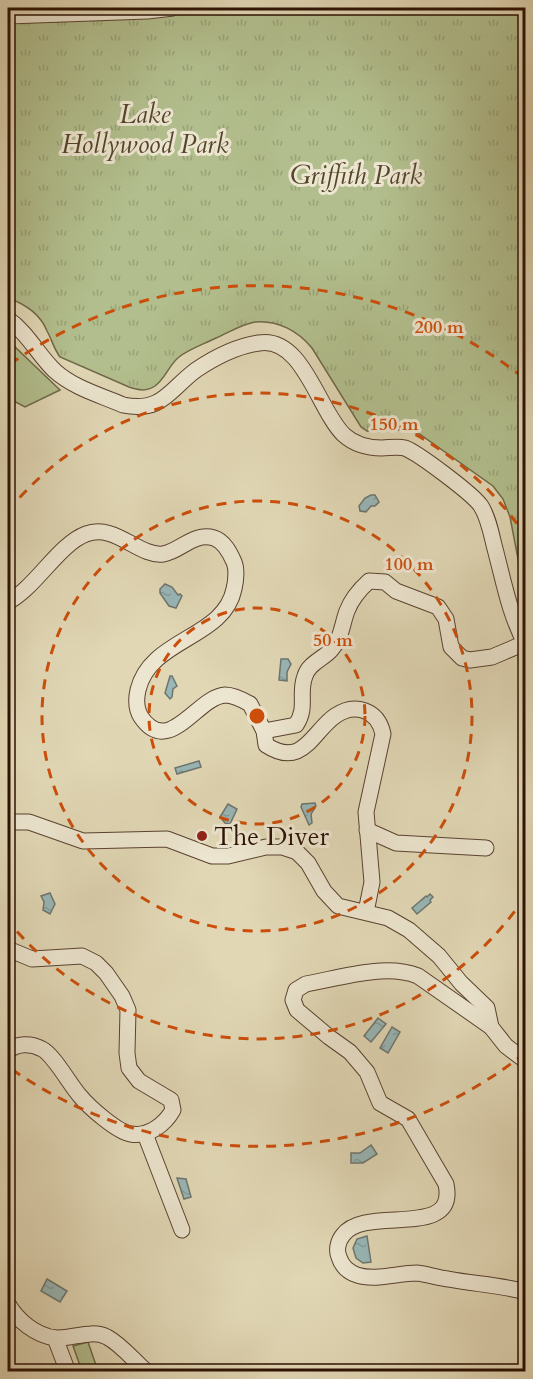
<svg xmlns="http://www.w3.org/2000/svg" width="533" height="1379" font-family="Cardo,serif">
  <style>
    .grass { fill: #b2be8d; stroke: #6f6848; stroke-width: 1.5 }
    .park { fill: url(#park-tufts); stroke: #6f6848; stroke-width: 1.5 }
    .water { fill: url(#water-ripples); stroke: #6d756f; stroke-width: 1.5 }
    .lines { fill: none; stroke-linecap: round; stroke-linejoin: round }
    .minor-casing { stroke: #594230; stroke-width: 17 }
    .minor { stroke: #ece5cf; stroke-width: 15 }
    .ring { fill: none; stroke: #cc4e0b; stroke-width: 3; stroke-dasharray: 10 8 }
    .poi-dot { fill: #8f2418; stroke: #ece5cf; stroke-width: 2 }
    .labels { text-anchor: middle; stroke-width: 6; stroke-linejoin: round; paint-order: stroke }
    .park-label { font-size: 26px; font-style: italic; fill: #54452c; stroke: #ece5cf }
    .poi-label { font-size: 26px; fill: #2c1103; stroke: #ece5cf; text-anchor: start }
    .centre { fill: #cc4e0b; stroke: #ece5cf; stroke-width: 3 }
    .ring-label { font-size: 18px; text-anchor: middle; font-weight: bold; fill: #cc4e0b; stroke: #ece5cf; stroke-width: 6; stroke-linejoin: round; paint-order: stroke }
  </style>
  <defs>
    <pattern id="park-tufts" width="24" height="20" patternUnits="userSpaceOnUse" patternTransform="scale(1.5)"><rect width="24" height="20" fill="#b2be8d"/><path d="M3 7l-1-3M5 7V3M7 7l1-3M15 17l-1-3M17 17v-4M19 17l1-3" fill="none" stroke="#99a278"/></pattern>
    <pattern id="water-ripples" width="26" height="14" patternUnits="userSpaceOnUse" patternTransform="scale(1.5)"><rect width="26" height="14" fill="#98b7b7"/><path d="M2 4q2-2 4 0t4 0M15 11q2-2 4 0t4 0" fill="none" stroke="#839c9c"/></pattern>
  </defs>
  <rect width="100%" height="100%" fill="#e1d7b5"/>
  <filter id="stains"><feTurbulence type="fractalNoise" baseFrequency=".00333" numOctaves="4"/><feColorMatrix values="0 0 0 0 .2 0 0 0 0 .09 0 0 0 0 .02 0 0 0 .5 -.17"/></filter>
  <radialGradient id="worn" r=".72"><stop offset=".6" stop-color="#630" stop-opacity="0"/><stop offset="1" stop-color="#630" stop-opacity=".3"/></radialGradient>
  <g class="grass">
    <path d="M8 339 13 345 60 390 25 407 8 398Z"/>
    <path d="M88 1342 98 1371H82L73 1346Z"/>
  </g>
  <path class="park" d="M8 8H525V561L519 564 510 517 503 499 493 486 418 433 393 429 376 432 367 431 361 427 312 348C298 331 278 320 255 322 242 324 228 333 216 338 204 344 189 349 179 357 169 365 165 379 155 386 146 392 138 390 129 387L60 357C54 349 52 340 47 331 40 313 25 304 8 298Z"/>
  <g class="water">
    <path d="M371 495H375L379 502 375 506H371L366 512 360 511 359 506 365 498Z"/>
    <path d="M165 584 172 587 178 595 180 594 182 596 176 608 169 606 160 593V589Z"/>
    <path d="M281 659H288L291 664 287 672V681L279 680Z"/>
    <path d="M170 676H172L177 686 173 689 172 697 170 699 165 693Z"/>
    <path d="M199 761 201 767 177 774 175 768Z"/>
    <path d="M315 803 316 806 311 814 312 823 309 825 301 807 302 804Z"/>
    <path d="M228 804 237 809 230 824 225 823 220 817Z"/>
    <path d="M50 893 55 904 50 914 43 910 44 902 41 896Z"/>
    <path d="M430 894 433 897 430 900 431 902 417 914 412 908 426 896 427 897Z"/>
    <path d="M378 1018 386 1024 371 1042 364 1036Z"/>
    <path d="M392 1027 400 1032 388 1053 380 1048Z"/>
    <path d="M371 1145 377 1154 363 1163H351V1153H360Z"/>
    <path d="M177 1178 186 1179 191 1197 184 1199Z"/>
    <path d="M367 1236 371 1262 363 1263 356 1258 353 1248 357 1239Z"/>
    <path d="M47 1279 67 1291 60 1302 41 1291Z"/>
  </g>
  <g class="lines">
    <defs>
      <g id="minor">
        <path d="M8 16 147 11 173 8"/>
        <path d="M8 319C28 333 38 355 55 371 74 388 100 395 123 405 162 413 169 390 196 370 214 358 238 346 259 343 303 336 318 410 344 435 354 444 368 448 382 448 389 448 397 446 405 448 418 453 473 494 481 506 488 517 491 532 494 545 503 578 509 614 526 645"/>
        <path d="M8 602C35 588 59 544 86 534 115 523 139 557 163 554 181 551 193 532 214 538 224 541 230 553 234 562 237 569 236 581 234 589 224 639 150 638 138 690 136 699 136 709 141 717 169 758 197 697 225 695 233 695 243 700 250 704L264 731 266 745C303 769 312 732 335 716 355 702 378 710 383 734L366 812 372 882 366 912"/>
        <path d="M264 731 296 725C308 707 298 694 305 676 309 663 323 659 331 650 342 638 342 624 347 611 352 598 359 590 369 581L385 582 396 591 438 607 446 619 451 647 462 658 470 660 492 657 525 643"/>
        <path d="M8 822H29L83 841 167 839 212 856H228L266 847H282L297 852 308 863 324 891 338 906 388 918 409 930 439 956 461 983 487 1008 491 1027 506 1046 526 1061"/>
        <path d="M367 830 396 843 486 848"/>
        <path d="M8 949 32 959 82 956 96 963 106 973 122 996 128 1010 127 1053 129 1068 139 1081 171 1100 173 1110C165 1124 149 1137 131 1134 117 1132 89 1107 80 1096 70 1085 54 1055 42 1049 31 1043 17 1043 8 1051"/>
        <path d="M491 1027 418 976C385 963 340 978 306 984L296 990 293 1000 297 1010 329 1037 350 1052 367 1072 380 1103 408 1119 446 1184C458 1241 365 1204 343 1235 338 1241 336 1250 339 1257 342 1267 348 1272 357 1275 375 1281 398 1273 417 1273 427 1274 438 1278 448 1279 474 1284 501 1285 526 1292"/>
        <path d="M145 1134 182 1230"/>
        <path d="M8 1304C17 1320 36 1336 56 1338 73 1339 91 1329 107 1337 122 1345 134 1361 147 1372"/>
        <path d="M55 1338 68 1372"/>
      </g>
    </defs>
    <use href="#minor" class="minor-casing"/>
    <use href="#minor" class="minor"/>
  </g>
  <g class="ring">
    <circle cx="257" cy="716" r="108"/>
    <circle cx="257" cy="716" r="215"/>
    <path d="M525 897A323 323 0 0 1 8 921M8 511A323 323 0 0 1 525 535"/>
    <path d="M525 1053A430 430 0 0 1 10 1068M10 364A430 430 0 0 1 525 379"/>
  </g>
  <circle class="poi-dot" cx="202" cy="836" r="6"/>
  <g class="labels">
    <g class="park-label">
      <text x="145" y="123">Lake<tspan x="145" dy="30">Hollywood Park</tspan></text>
      <text x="356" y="184">Griffith Park</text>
    </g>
    <g class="poi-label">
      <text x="214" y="845">The Diver</text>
    </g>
  </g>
  <circle cx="257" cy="716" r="9" class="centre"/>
  <g class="ring-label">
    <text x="439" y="333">200 m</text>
    <text x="394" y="430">150 m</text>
    <text x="409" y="570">100 m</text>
    <text x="333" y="646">50 m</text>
  </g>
  <rect width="533" height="1379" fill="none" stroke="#e1d7b5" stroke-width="30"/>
  <rect x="9" y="9" width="515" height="1361" fill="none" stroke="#2c1103" stroke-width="3"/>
  <rect x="15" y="15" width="503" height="1349" fill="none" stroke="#2c1103" stroke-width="1.5"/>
  <rect width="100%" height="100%" filter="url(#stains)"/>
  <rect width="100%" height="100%" fill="url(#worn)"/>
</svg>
